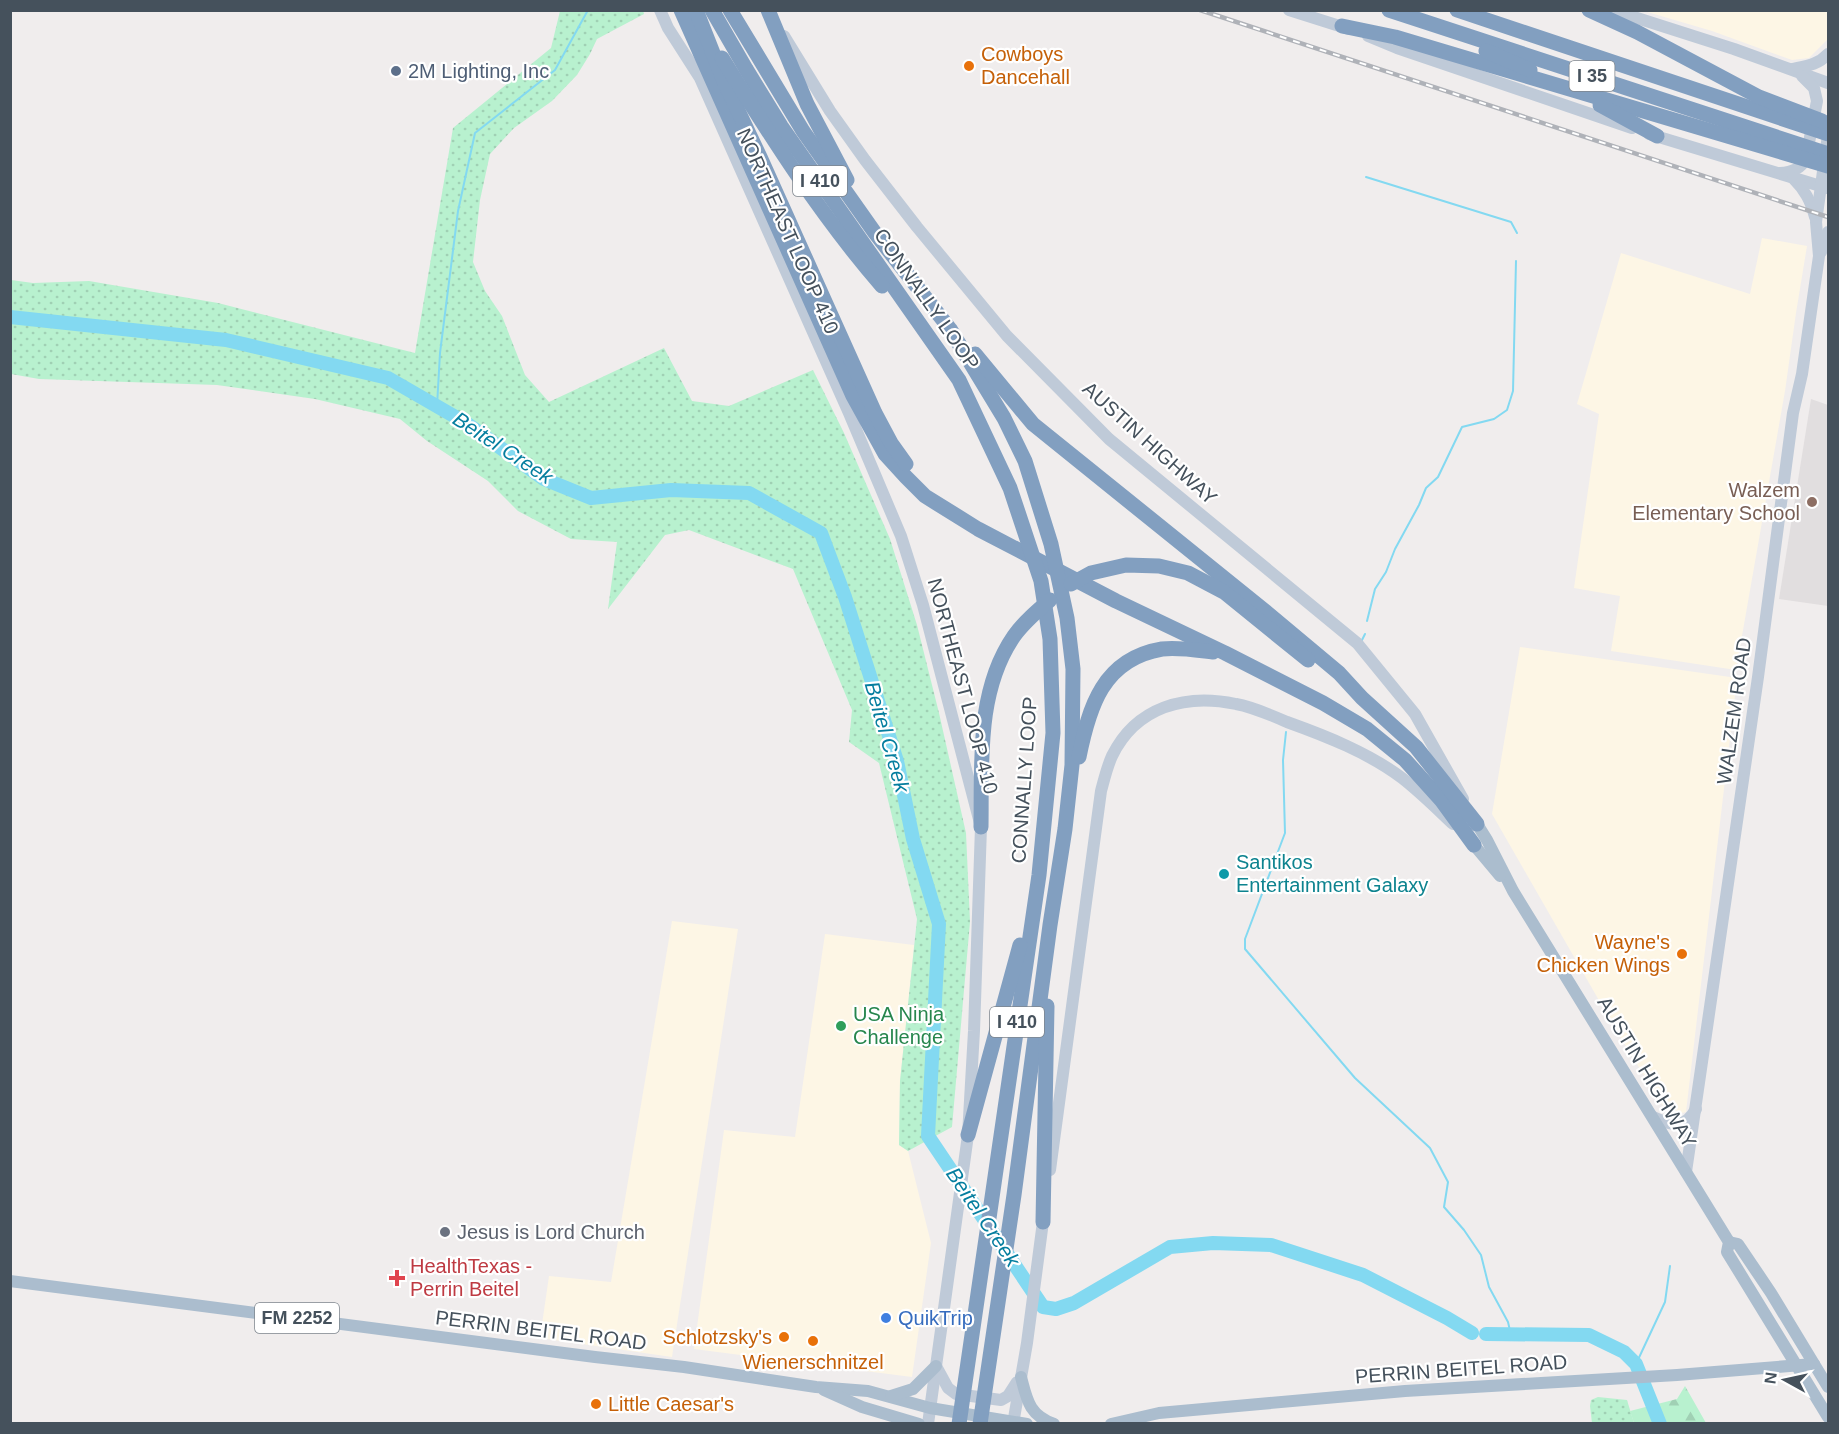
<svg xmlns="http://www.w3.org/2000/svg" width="1839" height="1434" font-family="Helvetica,sans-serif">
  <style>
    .commercial { fill: #fdf6e5 }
    .education { fill: #e1dedf }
    .grass { fill: url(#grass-dots) }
    .forest { fill: url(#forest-firs) }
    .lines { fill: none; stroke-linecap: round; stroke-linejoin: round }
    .stream { stroke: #83d9f1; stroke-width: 2 }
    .river { stroke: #83d9f1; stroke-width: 14 }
    .secondary { stroke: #bfcad8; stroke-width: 12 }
    .primary { stroke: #abbdce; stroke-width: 12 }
    .motorway { stroke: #829fc0; stroke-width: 15 }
    .rail-casing { stroke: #afb2b8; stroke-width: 4.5 }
    .rail { stroke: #fff; stroke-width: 2; stroke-dasharray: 7; stroke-linecap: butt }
    .food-dot { fill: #e8710a; stroke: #fff; stroke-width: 2 }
    .service-dot { fill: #5c6f8a; stroke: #fff; stroke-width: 2 }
    .education-dot { fill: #8d6e63; stroke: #fff; stroke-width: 2 }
    .culture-dot { fill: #0f9aa8; stroke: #fff; stroke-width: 2 }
    .leisure-dot { fill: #2e9e5b; stroke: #fff; stroke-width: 2 }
    .worship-dot { fill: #6b7280; stroke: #fff; stroke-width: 2 }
    .health-dot { fill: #e0444e; stroke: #fff; stroke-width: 2 }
    .shop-dot { fill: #3f7fe0; stroke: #fff; stroke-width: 2 }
    .labels { text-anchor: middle; stroke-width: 4.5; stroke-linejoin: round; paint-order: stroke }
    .shield { fill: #fff; stroke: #7d858d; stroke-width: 1.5 }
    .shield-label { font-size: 18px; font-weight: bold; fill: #45515c }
    .food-label { font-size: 20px; fill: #c56008; stroke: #fff; text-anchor: start }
    .service-label { font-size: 20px; fill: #4e5e75; stroke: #fff; text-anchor: start }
    .street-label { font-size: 20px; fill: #45515c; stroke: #fff }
    .education-label { font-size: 20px; fill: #785e54; stroke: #fff; text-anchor: end }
    .culture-label { font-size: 20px; fill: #0d838f; stroke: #fff; text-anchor: start }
    .leisure-label { font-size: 20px; fill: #27864d; stroke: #fff; text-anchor: start }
    .worship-label { font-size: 20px; fill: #5b616d; stroke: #fff; text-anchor: start }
    .health-label { font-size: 20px; fill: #be3a42; stroke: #fff; text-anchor: start }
    .shop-label { font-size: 20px; fill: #366cbe; stroke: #fff; text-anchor: start }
    .water-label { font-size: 21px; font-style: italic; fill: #057e9f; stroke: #fff }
  </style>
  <defs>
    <pattern id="grass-dots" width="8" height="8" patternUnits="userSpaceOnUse" patternTransform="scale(1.5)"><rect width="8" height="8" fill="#b8f1cf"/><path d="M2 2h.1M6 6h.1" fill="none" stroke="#a0d0b4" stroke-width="1.8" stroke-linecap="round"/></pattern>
    <pattern id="forest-firs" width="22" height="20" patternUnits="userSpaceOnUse" patternTransform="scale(1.5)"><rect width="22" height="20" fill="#b8f1cf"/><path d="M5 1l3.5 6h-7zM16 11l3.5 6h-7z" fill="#a0d0b4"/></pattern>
  </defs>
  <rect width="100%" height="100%" fill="#f0eded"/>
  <g class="commercial">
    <path d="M1644 11H1828V36L1827 40 1809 58 1792 60 1712 31Z"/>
    <path d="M1762 238 1807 246 1796 313 1785 391 1736 670 1611 651 1620 596 1574 588 1599 414 1577 404 1621 253 1750 294Z"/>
    <path d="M1520 647 1737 678 1686 1112 1669 1116 1616 1030 1492 814Z"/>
    <path d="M672 921 738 929 672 1357 540 1338 549 1276 611 1282Z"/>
    <path d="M825 934 914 945 900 1081 899 1145 908 1151 931 1243 912 1377 694 1349 724 1130 795 1137Z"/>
  </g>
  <path class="education" d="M1811 399 1828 405V606L1779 599Z"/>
  <g class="grass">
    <path d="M560 11 643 10 644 14 597 39 590 54 577 75 552 101 514 128 490 154 480 200 473 262 485 291 502 316 525 375 549 402 664 348 692 401 729 406 813 370 844 433 890 539 917 625 939 713 966 833 970 922 952 1127 908 1151 899 1145 900 1081 917 919 879 763 849 742 852 710 793 569 689 530 665 535 608 609 617 542 571 539 518 511 488 481 427 441 400 419 315 399 217 385 39 379 11 374V280L33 283 89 281 218 303 415 353 453 128 551 48Z"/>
    <path d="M1598 1397 1627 1400 1634 1423H1592L1590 1406 1591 1400Z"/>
  </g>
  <path class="forest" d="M1685 1386 1706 1423H1634L1630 1411 1677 1399Z"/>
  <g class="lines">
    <g class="stream">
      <path d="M1366 177 1511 222 1517 233"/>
      <path d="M437 406 440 353 458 211 475 133 555 70 588 10"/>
      <path d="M1367 621 1375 589 1386 572 1395 549 1419 505 1426 488 1438 477 1462 427 1494 419 1507 410 1513 391 1516 261"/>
      <path d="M1361 642 1365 634"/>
      <path d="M1286 732 1283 760 1285 833 1245 939V949L1355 1078 1430 1148 1448 1182 1444 1207 1464 1230 1481 1255 1489 1287 1508 1322 1511 1335"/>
      <path d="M1636 1364 1665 1302 1670 1266"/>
    </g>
    <g class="river">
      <path d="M10 317 226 340 388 378 466 423 544 479 591 498 671 490 749 493 821 533 845 597 897 761 913 839 939 924 928 1136 1043 1307 1056 1309 1074 1303 1170 1247 1213 1243 1271 1245 1363 1275 1447 1318 1472 1333"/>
      <path d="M1486 1334 1589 1335 1624 1352 1636 1364 1660 1424"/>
    </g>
    <g class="secondary">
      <path d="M660 10 668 28 700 78 849 413 901 536 923 605 981 827 974 1031 968 1135 928 1424"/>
      <path d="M1289 10 1349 29"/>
      <path d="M1612 10 1734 49 1828 83"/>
      <path d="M784 36 830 111 865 160 917 227 1007 336 1109 439 1357 643 1415 714 1463 799"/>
      <path d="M1368 36 1397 48 1632 128"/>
      <path d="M1792 69C1806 66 1818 65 1828 54"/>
      <path d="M1649 134 1827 188"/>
      <path d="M1780 173C1792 172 1801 169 1806 158L1817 101 1814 88 1802 76"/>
      <path d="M1793 178C1805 190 1811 201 1815 217"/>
      <path d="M1821 252 1828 232"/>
      <path d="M1653 1117C1672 1126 1684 1130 1696 1109"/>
      <path d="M1050 1170 1101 791C1104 780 1107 767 1112 756 1136 707 1185 693 1236 704 1253 707 1271 715 1287 722 1326 736 1369 753 1402 778 1420 792 1436 808 1453 824"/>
      <path d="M1686 1172 1758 677 1793 413 1802 374 1819 256 1816 222 1828 135"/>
      <path d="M936 1366 948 1388 956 1394 1001 1400 1008 1396 1017 1382"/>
      <path d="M1013 1424 1027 1343 1044 1214"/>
    </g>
    <g class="primary">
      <path d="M1477 824 1487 840 1513 891 1729 1242 1727 1252 1828 1417"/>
      <path d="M1474 845 1500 876"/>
      <path d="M1729 1242 1738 1244 1771 1293 1828 1387"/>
      <path d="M10 1281 595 1357 684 1367 816 1387 868 1391 930 1408 1027 1424"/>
      <path d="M1021 1377C1027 1400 1029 1415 1054 1424"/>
      <path d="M824 1390 862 1407 919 1424"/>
      <path d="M891 1396 913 1389 936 1366"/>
      <path d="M1111 1424 1159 1413 1405 1391 1677 1375 1814 1364"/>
    </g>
    <g class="motorway">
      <path d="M681 10 853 396 885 454 906 477 925 496 978 529 1116 601 1225 653 1323 703 1367 729 1405 760 1442 801 1474 845"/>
      <path d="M696 10 724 81 760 157 875 413 891 443 906 464"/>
      <path d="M712 10 746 69 781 126 959 380 1010 488 1041 581 1050 639 1053 733 1039 875 959 1424"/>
      <path d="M730 10 803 131 875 233 950 329 1004 418 1025 461 1051 544 1067 618 1073 669 1072 765 1065 829 1050 925 1014 1195 980 1424"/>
      <path d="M768 10 807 104 847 180"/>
      <path d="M1389 10 1828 154"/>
      <path d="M1457 10 1828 134"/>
      <path d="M1589 10 1637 32 1759 97 1822 121"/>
      <path d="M1342 26 1395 37 1828 166"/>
      <path d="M1486 51 1530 70"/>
      <path d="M722 58C771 137 821 216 882 286"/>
      <path d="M1600 105 1657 136"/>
      <path d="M975 354 1033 424 1265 611 1339 673 1362 698 1416 747 1477 824"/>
      <path d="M1071 584 1091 573 1126 565 1159 566 1188 573 1224 592 1308 660"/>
      <path d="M1079 757C1089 707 1103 659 1162 649 1178 647 1196 650 1213 652"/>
      <path d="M981 827C982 763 976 691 1014 636 1024 622 1037 611 1050 600"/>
      <path d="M968 1135 1020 945"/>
      <path d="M1043 1222 1047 1006"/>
    </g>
    <defs>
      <path id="rail" d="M1200 10 1828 217"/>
    </defs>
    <use href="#rail" class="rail-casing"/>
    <use href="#rail" class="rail"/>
  </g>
  <g class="food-dot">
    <circle cx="969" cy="66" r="6"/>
    <circle cx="1682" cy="954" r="6"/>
    <circle cx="784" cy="1337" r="6"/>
    <circle cx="813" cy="1341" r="6"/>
    <circle cx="596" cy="1404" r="6"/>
  </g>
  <circle class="service-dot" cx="396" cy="71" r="6"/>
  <circle class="education-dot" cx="1812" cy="502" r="6"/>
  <circle class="culture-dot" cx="1224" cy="874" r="6"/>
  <circle class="leisure-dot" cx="841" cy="1026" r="6"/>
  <circle class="worship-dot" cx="445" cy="1232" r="6"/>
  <path class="health-dot" d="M394 1269h6v6h6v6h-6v6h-6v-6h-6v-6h6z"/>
  <circle class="shop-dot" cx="886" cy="1318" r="6"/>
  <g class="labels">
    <g class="shield">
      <rect x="1569.5" y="61" width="45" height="30" rx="4.5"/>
      <rect x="793" y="166" width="54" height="30" rx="4.5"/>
      <rect x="990" y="1007" width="54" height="30" rx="4.5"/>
      <rect x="255" y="1303" width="84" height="30" rx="4.5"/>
    </g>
    <g class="shield-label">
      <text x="1592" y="82">I 35</text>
      <text x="820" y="187">I 410</text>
      <text x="1017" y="1028">I 410</text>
      <text x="297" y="1324">FM 2252</text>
    </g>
    <g class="food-label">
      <text x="981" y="61">Cowboys<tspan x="981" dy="23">Dancehall</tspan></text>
      <text x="1670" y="949" text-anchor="end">Wayne's<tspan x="1670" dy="23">Chicken Wings</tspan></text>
      <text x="772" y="1344" text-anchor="end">Schlotzsky's</text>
      <text x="813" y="1369" text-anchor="middle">Wienerschnitzel</text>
      <text x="608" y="1411">Little Caesar's</text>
    </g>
    <g class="service-label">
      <text x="408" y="78">2M Lighting, Inc</text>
    </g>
    <g class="street-label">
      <text transform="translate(788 231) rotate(66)" y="7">NORTHEAST LOOP 410</text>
      <text transform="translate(927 299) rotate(55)" y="7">CONNALLY LOOP</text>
      <text transform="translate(1150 443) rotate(42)" y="7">AUSTIN HIGHWAY</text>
      <text transform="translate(963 686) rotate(75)" y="7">NORTHEAST LOOP 410</text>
      <text transform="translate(1734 711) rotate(-82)" y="7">WALZEM ROAD</text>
      <text transform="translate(1024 780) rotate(-86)" y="7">CONNALLY LOOP</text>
      <text transform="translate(1647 1072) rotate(59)" y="7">AUSTIN HIGHWAY</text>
      <text transform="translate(541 1330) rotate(7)" y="7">PERRIN BEITEL ROAD</text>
      <text transform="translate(1461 1369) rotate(-4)" y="7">PERRIN BEITEL ROAD</text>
    </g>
    <g class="education-label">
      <text x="1800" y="497">Walzem<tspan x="1800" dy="23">Elementary School</tspan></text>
    </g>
    <g class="culture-label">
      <text x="1236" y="869">Santikos<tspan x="1236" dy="23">Entertainment Galaxy</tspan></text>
    </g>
    <g class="leisure-label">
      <text x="853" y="1021">USA Ninja<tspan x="853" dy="23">Challenge</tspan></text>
    </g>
    <g class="worship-label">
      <text x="457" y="1239">Jesus is Lord Church</text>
    </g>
    <g class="health-label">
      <text x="410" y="1273">HealthTexas -<tspan x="410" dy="23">Perrin Beitel</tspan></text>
    </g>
    <g class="shop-label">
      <text x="898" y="1325">QuikTrip</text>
    </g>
    <g class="water-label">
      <text transform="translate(503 448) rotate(33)" y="7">Beitel Creek</text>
      <text transform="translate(887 737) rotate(74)" y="7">Beitel Creek</text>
      <text transform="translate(983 1217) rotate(56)" y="7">Beitel Creek</text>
    </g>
  </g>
  <rect width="1839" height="1434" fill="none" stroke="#45515c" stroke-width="24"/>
  <g transform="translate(1785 1380) rotate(278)" stroke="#ffffff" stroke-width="4.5" paint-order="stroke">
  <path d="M0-4.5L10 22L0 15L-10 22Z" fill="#45515c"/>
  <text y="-9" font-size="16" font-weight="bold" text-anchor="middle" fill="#45515c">N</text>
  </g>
</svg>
